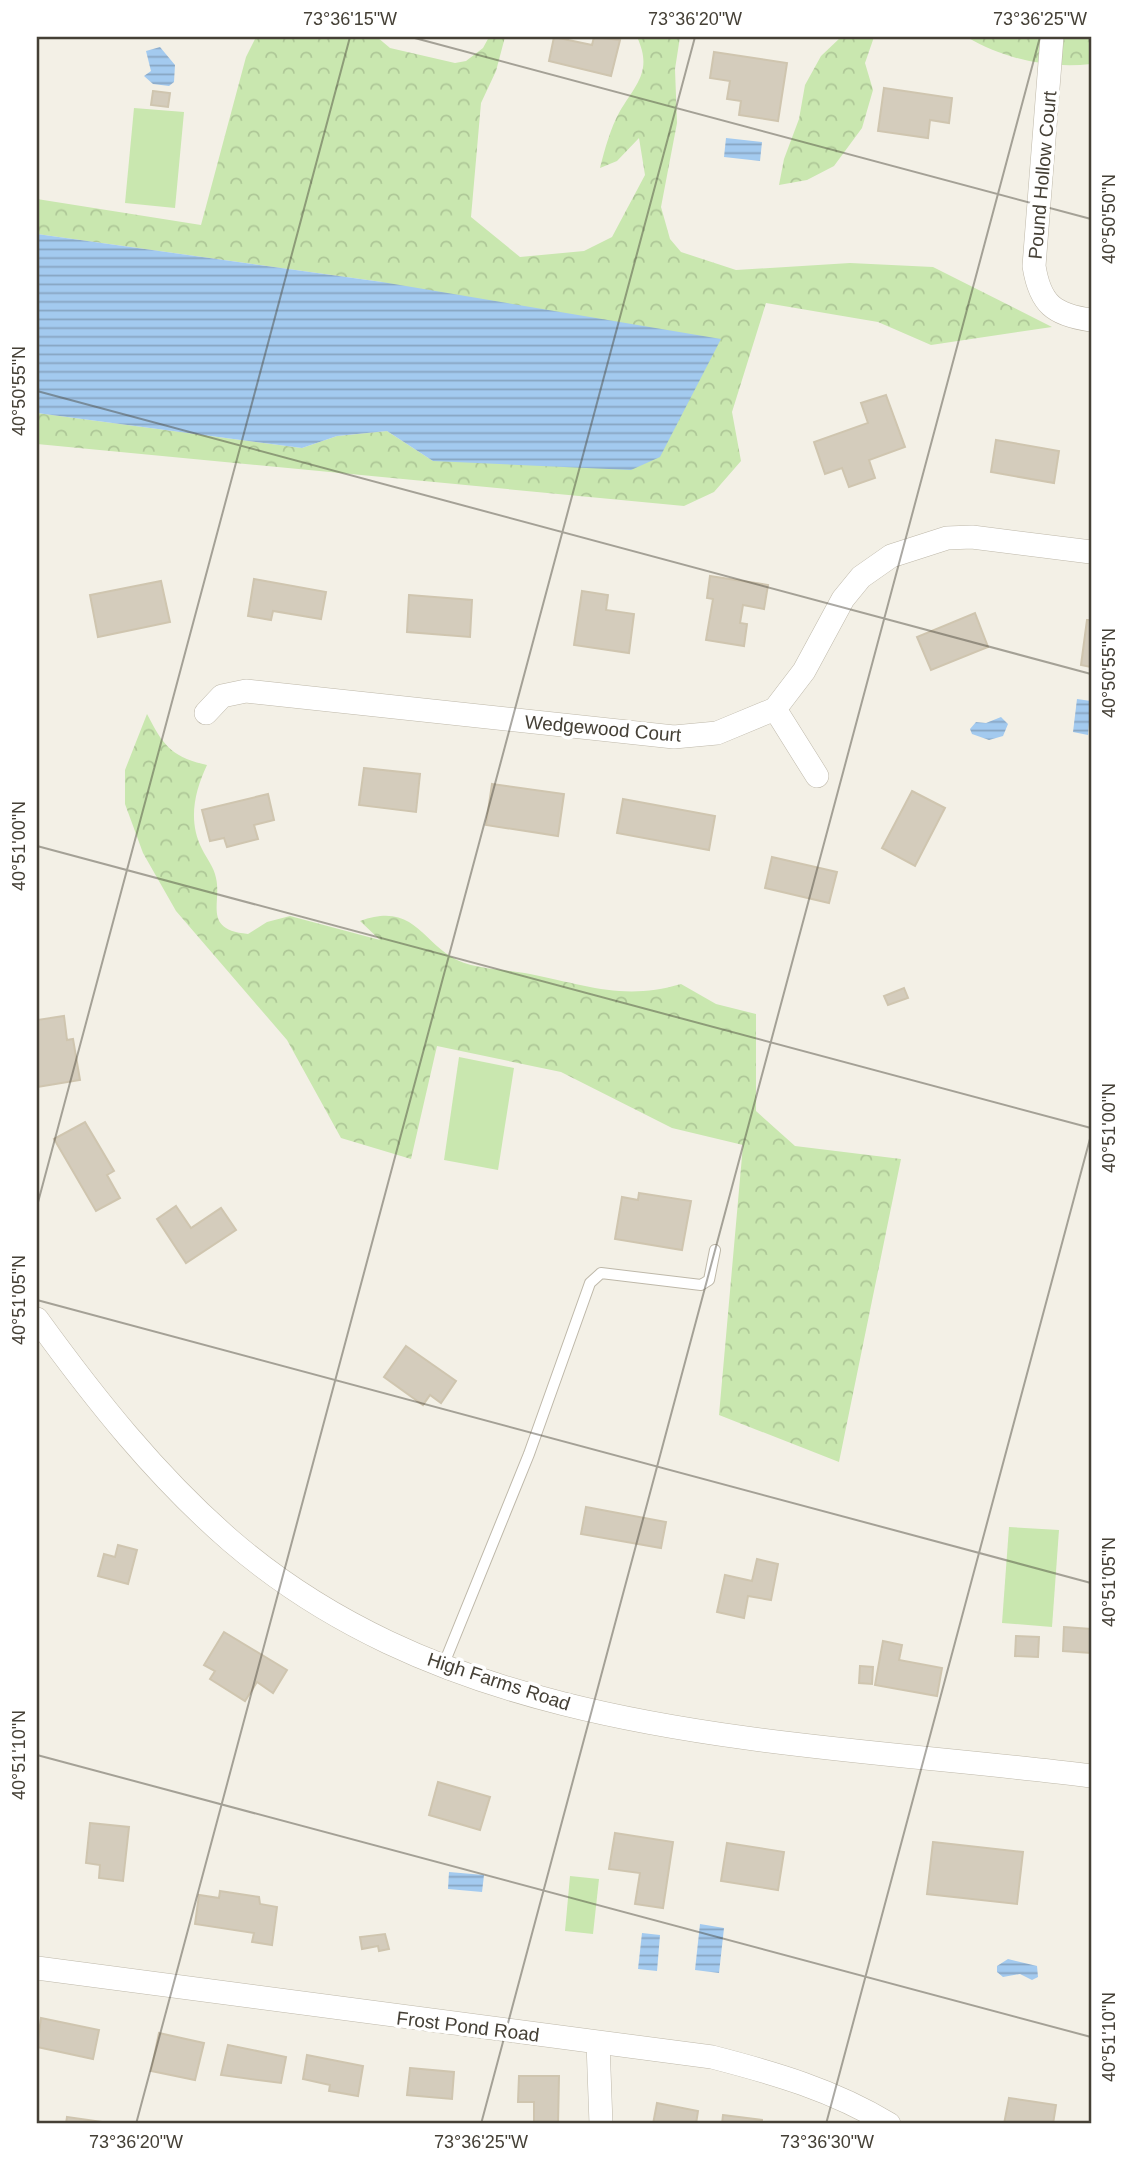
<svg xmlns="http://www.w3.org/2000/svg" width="1128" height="2161" font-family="Helvetica,sans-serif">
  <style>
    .forest { fill: url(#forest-crowns) }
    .park { fill: #c9e7af }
    .water { fill: url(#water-rules) }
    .building { fill: #d4ccbc; stroke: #cfc5af; stroke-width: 2 }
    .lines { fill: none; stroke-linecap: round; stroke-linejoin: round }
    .service-casing { stroke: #beb8a9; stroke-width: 12 }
    .minor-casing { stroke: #beb8a9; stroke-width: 24 }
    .service { stroke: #fff; stroke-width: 10 }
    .minor { stroke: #fff; stroke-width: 23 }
    .ticks { fill: none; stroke: #454036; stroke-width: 2; stroke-opacity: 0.45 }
    .labels { text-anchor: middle; stroke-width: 7; stroke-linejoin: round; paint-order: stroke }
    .street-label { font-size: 19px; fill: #454036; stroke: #fff }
    .neatline { fill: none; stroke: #454036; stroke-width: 2.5 }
    .ticks-label { font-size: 18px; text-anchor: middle; fill: #454036 }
  </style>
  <defs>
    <pattern id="forest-crowns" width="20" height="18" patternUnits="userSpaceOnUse" patternTransform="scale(1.75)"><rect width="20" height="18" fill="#c9e7af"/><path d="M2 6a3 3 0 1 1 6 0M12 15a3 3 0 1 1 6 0" fill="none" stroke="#aec797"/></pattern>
    <pattern id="water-rules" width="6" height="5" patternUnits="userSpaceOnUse" patternTransform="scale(1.75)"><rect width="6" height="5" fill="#a3caef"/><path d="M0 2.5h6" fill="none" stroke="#87a5c2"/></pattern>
  </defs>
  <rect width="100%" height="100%" fill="#f3f0e6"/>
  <g class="forest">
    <path d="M256 37H377L390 48 455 63 466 61 483 48 489 37H505L496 71 481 103 471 217 520 257 584 251 612 237 645 175 639 138 617 161 600 168C605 149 610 129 620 111 636 84 653 71 637 37H680L675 69 677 123 661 207 670 239 681 252 736 270 850 263 933 267 1052 327 931 345 878 322 766 303 732 412 741 461 714 492 684 506 37 444V413L302 448 337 436 387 431 433 461 382 282 37 234V199L201 225 246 57Z"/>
    <path d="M841 37H874L865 63 873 90 862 128 834 166 807 180 779 185 784 159 799 119 805 85 821 56Z"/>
    <path d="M967 37H1091V64C1049 69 1004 59 967 37Z"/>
    <path d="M147 714C163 745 171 757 207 765 194 793 188 821 202 849 207 859 214 867 216 878 222 903 202 930 248 934L267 922 290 916 380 940 360 921C421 899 422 953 471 965 490 970 511 970 530 974 586 985 624 1001 681 984L716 1004 756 1014V1111L795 1146 901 1159 839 1462 719 1415 743 1145 672 1128 561 1072 437 1046 411 1159 341 1138 287 1040 176 911 143 853 125 804V770Z"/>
  </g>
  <g class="park">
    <path d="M134 108 184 112 175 208 125 203Z"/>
    <path d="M459 1057 514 1068 498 1170 444 1160Z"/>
    <path d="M1009 1527 1059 1530 1052 1627 1002 1623Z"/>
    <path d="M570 1876 599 1879 593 1934 565 1931Z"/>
  </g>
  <g class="water">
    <path d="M160 47 175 65 174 82 169 86 153 84 144 76 151 71 146 51Z"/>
    <path d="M726 138 762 142 760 161 724 157Z"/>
    <path d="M37 234 382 282 721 339 660 457 631 470 433 461 387 431 337 436 302 448 37 413Z"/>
    <path d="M1077 699 1091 701 1088 735 1073 732Z"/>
    <path d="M1001 717 1008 724 1003 736 989 740 972 734 970 729 976 722 986 723Z"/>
    <path d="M449 1872 484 1875 482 1892 448 1889Z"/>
    <path d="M700 1924 724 1928 719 1973 695 1970Z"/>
    <path d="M642 1933 660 1935 657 1971 638 1969Z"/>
    <path d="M1008 1959 1037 1966 1038 1977 1032 1980 1020 1974 1003 1977 997 1972V1966Z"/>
  </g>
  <g class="building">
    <path d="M554 37 592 45 594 37 620 40 611 76 549 61Z"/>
    <path d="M714 52 787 63 778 121 739 115 741 101 727 99 730 81 710 78Z"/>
    <path d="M884 88 952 98 949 123 930 120 928 138 878 131Z"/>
    <path d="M153 91 170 93 168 107 151 105Z"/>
    <path d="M886 395 905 447 869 460 875 478 849 487 842 468 825 474 814 442 868 423 861 403Z"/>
    <path d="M996 440 1059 451 1054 483 991 472Z"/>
    <path d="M710 576 768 585 764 609 743 605 740 623 747 624 744 646 706 640 713 599 707 598Z"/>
    <path d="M254 579 326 592 321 619 273 611 271 620 248 616Z"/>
    <path d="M161 581 170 622 98 637 90 595Z"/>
    <path d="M582 591 608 595 606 610 634 614 629 653 574 645Z"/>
    <path d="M409 595 472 600 470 637 407 632Z"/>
    <path d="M975 613 988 647 931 670 917 637Z"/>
    <path d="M1087 620H1091V667L1081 665Z"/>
    <path d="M364 768 420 774 416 812 359 805Z"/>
    <path d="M492 784 564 794 558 836 486 825Z"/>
    <path d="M912 791 945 808 915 866 882 848Z"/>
    <path d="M268 794 274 820 254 825 258 839 227 847 224 838 210 841 202 810Z"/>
    <path d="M623 799 715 816 709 850 617 833Z"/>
    <path d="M772 857 837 872 829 903 765 888Z"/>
    <path d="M904 988 908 998 888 1005 884 996Z"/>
    <path d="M64 1016 67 1040 73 1039 80 1080 37 1087V1020Z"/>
    <path d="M85 1122 114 1171 107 1175 120 1198 96 1211 54 1139Z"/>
    <path d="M639 1193 691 1201 682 1250 615 1239 622 1197 638 1200Z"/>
    <path d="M176 1206 191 1228 221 1208 236 1230 186 1263 157 1219Z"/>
    <path d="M406 1346 456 1381 441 1403 430 1395 423 1405 384 1377Z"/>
    <path d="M586 1507 666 1522 661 1548 581 1534Z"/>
    <path d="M118 1545 137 1550 128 1584 98 1576 104 1554 115 1557Z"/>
    <path d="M757 1559 778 1564 771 1600 748 1596 744 1618 717 1612 725 1575 752 1581Z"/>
    <path d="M1064 1627 1091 1629V1653L1063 1651Z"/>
    <path d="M224 1632 287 1670 273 1693 257 1682 245 1701 210 1679 215 1671 204 1665Z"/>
    <path d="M1016 1636 1039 1637 1038 1657 1015 1656Z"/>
    <path d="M883 1641 902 1645 899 1660 942 1668 937 1696 875 1685Z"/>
    <path d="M860 1666 873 1667 872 1684 859 1683Z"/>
    <path d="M438 1782 490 1797 480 1830 429 1815Z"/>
    <path d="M90 1823 129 1827 123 1881 99 1878 100 1865 86 1863Z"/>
    <path d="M615 1833 673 1842 663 1908 635 1904 640 1873 609 1869Z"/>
    <path d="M933 1842 1023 1852 1017 1904 927 1894Z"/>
    <path d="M727 1843 784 1852 778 1890 721 1881Z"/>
    <path d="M220 1891 259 1897 260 1904 277 1907 272 1945 252 1942 254 1933 195 1924 199 1895 219 1898Z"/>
    <path d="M385 1934 389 1949 379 1951 378 1946 362 1949 360 1937Z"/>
    <path d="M41 2018 99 2030 93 2059 37 2047Z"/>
    <path d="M159 2033 204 2043 195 2080 151 2071Z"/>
    <path d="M228 2045 286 2057 281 2083 221 2075Z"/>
    <path d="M307 2055 363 2066 358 2096 329 2091 330 2085 303 2079Z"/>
    <path d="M410 2068 454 2072 452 2099 407 2095Z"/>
    <path d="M519 2076H559L558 2124H534V2102H518Z"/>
    <path d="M1009 2098 1056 2105 1053 2124H1004Z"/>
    <path d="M657 2103 698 2111 696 2124H653Z"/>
    <path d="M723 2115 762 2120V2124H722Z"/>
    <path d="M67 2117 110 2123V2124H66Z"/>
  </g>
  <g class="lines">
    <defs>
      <path id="service" d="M443 1666 529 1454 590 1283 601 1273 701 1285 709 1280 715 1250"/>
      <g id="minor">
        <path d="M1052 37 1034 266C1040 304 1054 315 1091 320"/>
        <path d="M775 709 817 776"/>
        <path d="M206 713 222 696 246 691 674 737 717 733 775 709 804 671 843 599 861 577 891 556 947 538 972 537 1091 552"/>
        <path d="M37 1319C95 1399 156 1476 231 1541 467 1744 799 1739 1091 1776"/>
        <path d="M37 1968 712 2057C774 2073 833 2090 889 2124"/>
        <path d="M598 2043 601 2124"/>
      </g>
    </defs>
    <use href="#service" class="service-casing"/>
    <use href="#minor" class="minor-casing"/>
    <use href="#service" class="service"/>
    <use href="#minor" class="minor"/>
  </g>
  <path class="ticks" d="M411 37 1091 219M37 391 1091 674M37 846 1091 1128M37 1206 350 37M37 1300 1091 1583M37 1755 1091 2037M136 2124 695 37M481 2124 1040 37M826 2124 1091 1135"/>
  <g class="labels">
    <g class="street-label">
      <text transform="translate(1042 175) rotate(-85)" y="7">Pound Hollow Court</text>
      <text transform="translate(603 728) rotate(5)" y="7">Wedgewood Court</text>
      <text transform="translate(499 1681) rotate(18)" y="7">High Farms Road</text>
      <text transform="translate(468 2026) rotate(7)" y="7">Frost Pond Road</text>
    </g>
  </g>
  <rect width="1128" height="2161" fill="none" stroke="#ffffff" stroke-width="77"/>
  <rect x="38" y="38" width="1052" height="2084" class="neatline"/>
  <g class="ticks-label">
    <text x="350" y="25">73°36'15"W</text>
    <text x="695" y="25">73°36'20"W</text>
    <text x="1040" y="25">73°36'25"W</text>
    <text transform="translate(1109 219) rotate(-90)" y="6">40°50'50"N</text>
    <text transform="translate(19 391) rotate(-90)" y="6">40°50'55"N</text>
    <text transform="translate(1109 673) rotate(-90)" y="6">40°50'55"N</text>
    <text transform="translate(19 846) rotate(-90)" y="6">40°51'00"N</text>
    <text transform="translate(1109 1128) rotate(-90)" y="6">40°51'00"N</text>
    <text transform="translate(19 1300) rotate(-90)" y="6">40°51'05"N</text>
    <text transform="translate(1109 1582) rotate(-90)" y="6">40°51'05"N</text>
    <text transform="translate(19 1755) rotate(-90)" y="6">40°51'10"N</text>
    <text transform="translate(1109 2037) rotate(-90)" y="6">40°51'10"N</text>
    <text x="136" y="2148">73°36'20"W</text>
    <text x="481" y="2148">73°36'25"W</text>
    <text x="827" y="2148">73°36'30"W</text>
  </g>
</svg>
